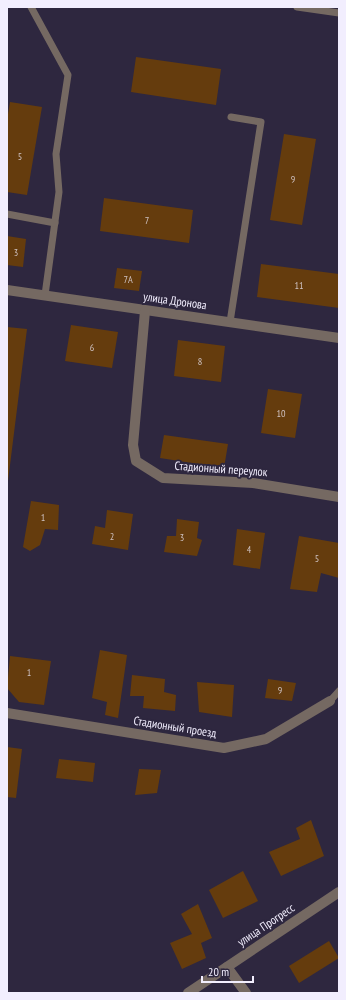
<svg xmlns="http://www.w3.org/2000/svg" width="346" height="1000" font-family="'PT Sans Narrow',sans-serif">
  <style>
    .building { fill: #653c0d }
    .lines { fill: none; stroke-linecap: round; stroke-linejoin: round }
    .lane { stroke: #756962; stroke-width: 7 }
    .street { stroke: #756962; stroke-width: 10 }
    .labels { text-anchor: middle; stroke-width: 4; stroke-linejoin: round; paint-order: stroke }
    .number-label { font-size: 10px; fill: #cfc2c2 }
    .street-label { font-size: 12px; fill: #f2eefe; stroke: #2e273f }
  </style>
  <rect width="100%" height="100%" fill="#2e273f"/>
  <g class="building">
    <path d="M136 57 221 69 216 105 131 92Z"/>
    <path d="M10 102 42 107 27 195 7 192V120Z"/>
    <path d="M284 134 316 139 302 225 270 220Z"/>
    <path d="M104 198 193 210 189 243 100 231Z"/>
    <path d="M7 236 26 239 23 267 7 265Z"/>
    <path d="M261 264 339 274V308L257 297Z"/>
    <path d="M117 268 142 271 139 291 114 288Z"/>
    <path d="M71 325 118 332 112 368 65 361Z"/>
    <path d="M7 327 27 329 8 481H7Z"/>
    <path d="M178 340 225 346 221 382 174 376Z"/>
    <path d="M268 389 302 394 295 438 261 433Z"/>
    <path d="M164 435 228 444 224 468 160 458Z"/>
    <path d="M31 501 59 505 58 530 45 529 40 545 30 551 23 547Z"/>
    <path d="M107 510 133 514 128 550 92 544 95 526 105 528Z"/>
    <path d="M177 519 199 522 197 538 202 540 197 556 164 552 167 536H176Z"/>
    <path d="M237 529 265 533 260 569 233 565Z"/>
    <path d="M299 536 339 543V578L321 573 317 592 290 589Z"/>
    <path d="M100 650 127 655 118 718 105 715 107 702 92 698Z"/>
    <path d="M10 656 51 661 44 705 19 702 7 688Z"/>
    <path d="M132 675 165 679 164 692 176 695 175 711 143 708 144 696H130Z"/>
    <path d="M268 679 296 683 292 701 265 698Z"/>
    <path d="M197 682 234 685 232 717 199 712Z"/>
    <path d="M7 747 22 749 16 798 7 797Z"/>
    <path d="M59 759 95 763 93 782 56 778Z"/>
    <path d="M139 769 161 770 157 793 135 795Z"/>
    <path d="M311 820 324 856 281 876 269 852 300 839 296 828Z"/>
    <path d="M243 871 258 901 223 918 209 890Z"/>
    <path d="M198 904 212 938 201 943 206 958 182 969 170 943 192 934 181 914Z"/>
    <path d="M329 941 339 958 299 983 289 966Z"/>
  </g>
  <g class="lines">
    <g class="lane">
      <path d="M31 7 68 75 56 154 59 192 45 295"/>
      <path d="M297 7 339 13"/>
      <path d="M7 214 55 223"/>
      <path d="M230 322 261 122 231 117"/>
      <path d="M330 701 339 691"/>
    </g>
    <g class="street">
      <path d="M7 290 339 338"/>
      <path d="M145 311 133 445 136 461 163 478 253 483 339 497"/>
      <path d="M7 713 224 748 266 739 330 701"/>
      <path d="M227 967 246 993"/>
      <path d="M188 993 339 892"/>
    </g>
  </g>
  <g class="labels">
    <g class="number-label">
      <text x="20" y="160">5</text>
      <text x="293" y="183">9</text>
      <text x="147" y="224">7</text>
      <text x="16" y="256">3</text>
      <text x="128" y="283">7А</text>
      <text x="299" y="289">11</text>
      <text x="92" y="351">6</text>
      <text x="200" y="365">8</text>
      <text x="281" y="417">10</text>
      <text x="43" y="521">1</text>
      <text x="112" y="540">2</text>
      <text x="182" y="541">3</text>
      <text x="249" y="553">4</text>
      <text x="317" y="562">5</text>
      <text x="29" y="676">1</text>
      <text x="280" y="694">9</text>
    </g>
    <g class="street-label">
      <text transform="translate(175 301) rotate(8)" y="4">улица Дронова</text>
      <text transform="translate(221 469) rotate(4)" y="4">Стадионный переулок</text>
      <text transform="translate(175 727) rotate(9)" y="4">Стадионный проезд</text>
      <text transform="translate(266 925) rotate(-34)" y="4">улица Прогресс</text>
    </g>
  </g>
  <rect width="346" height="1000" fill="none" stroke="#f2eefe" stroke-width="16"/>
  <path d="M202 976v6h51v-6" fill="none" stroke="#f2eefe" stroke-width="2"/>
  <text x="208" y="976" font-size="12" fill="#f2eefe" stroke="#2e273f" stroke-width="3" paint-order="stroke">20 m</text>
</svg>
